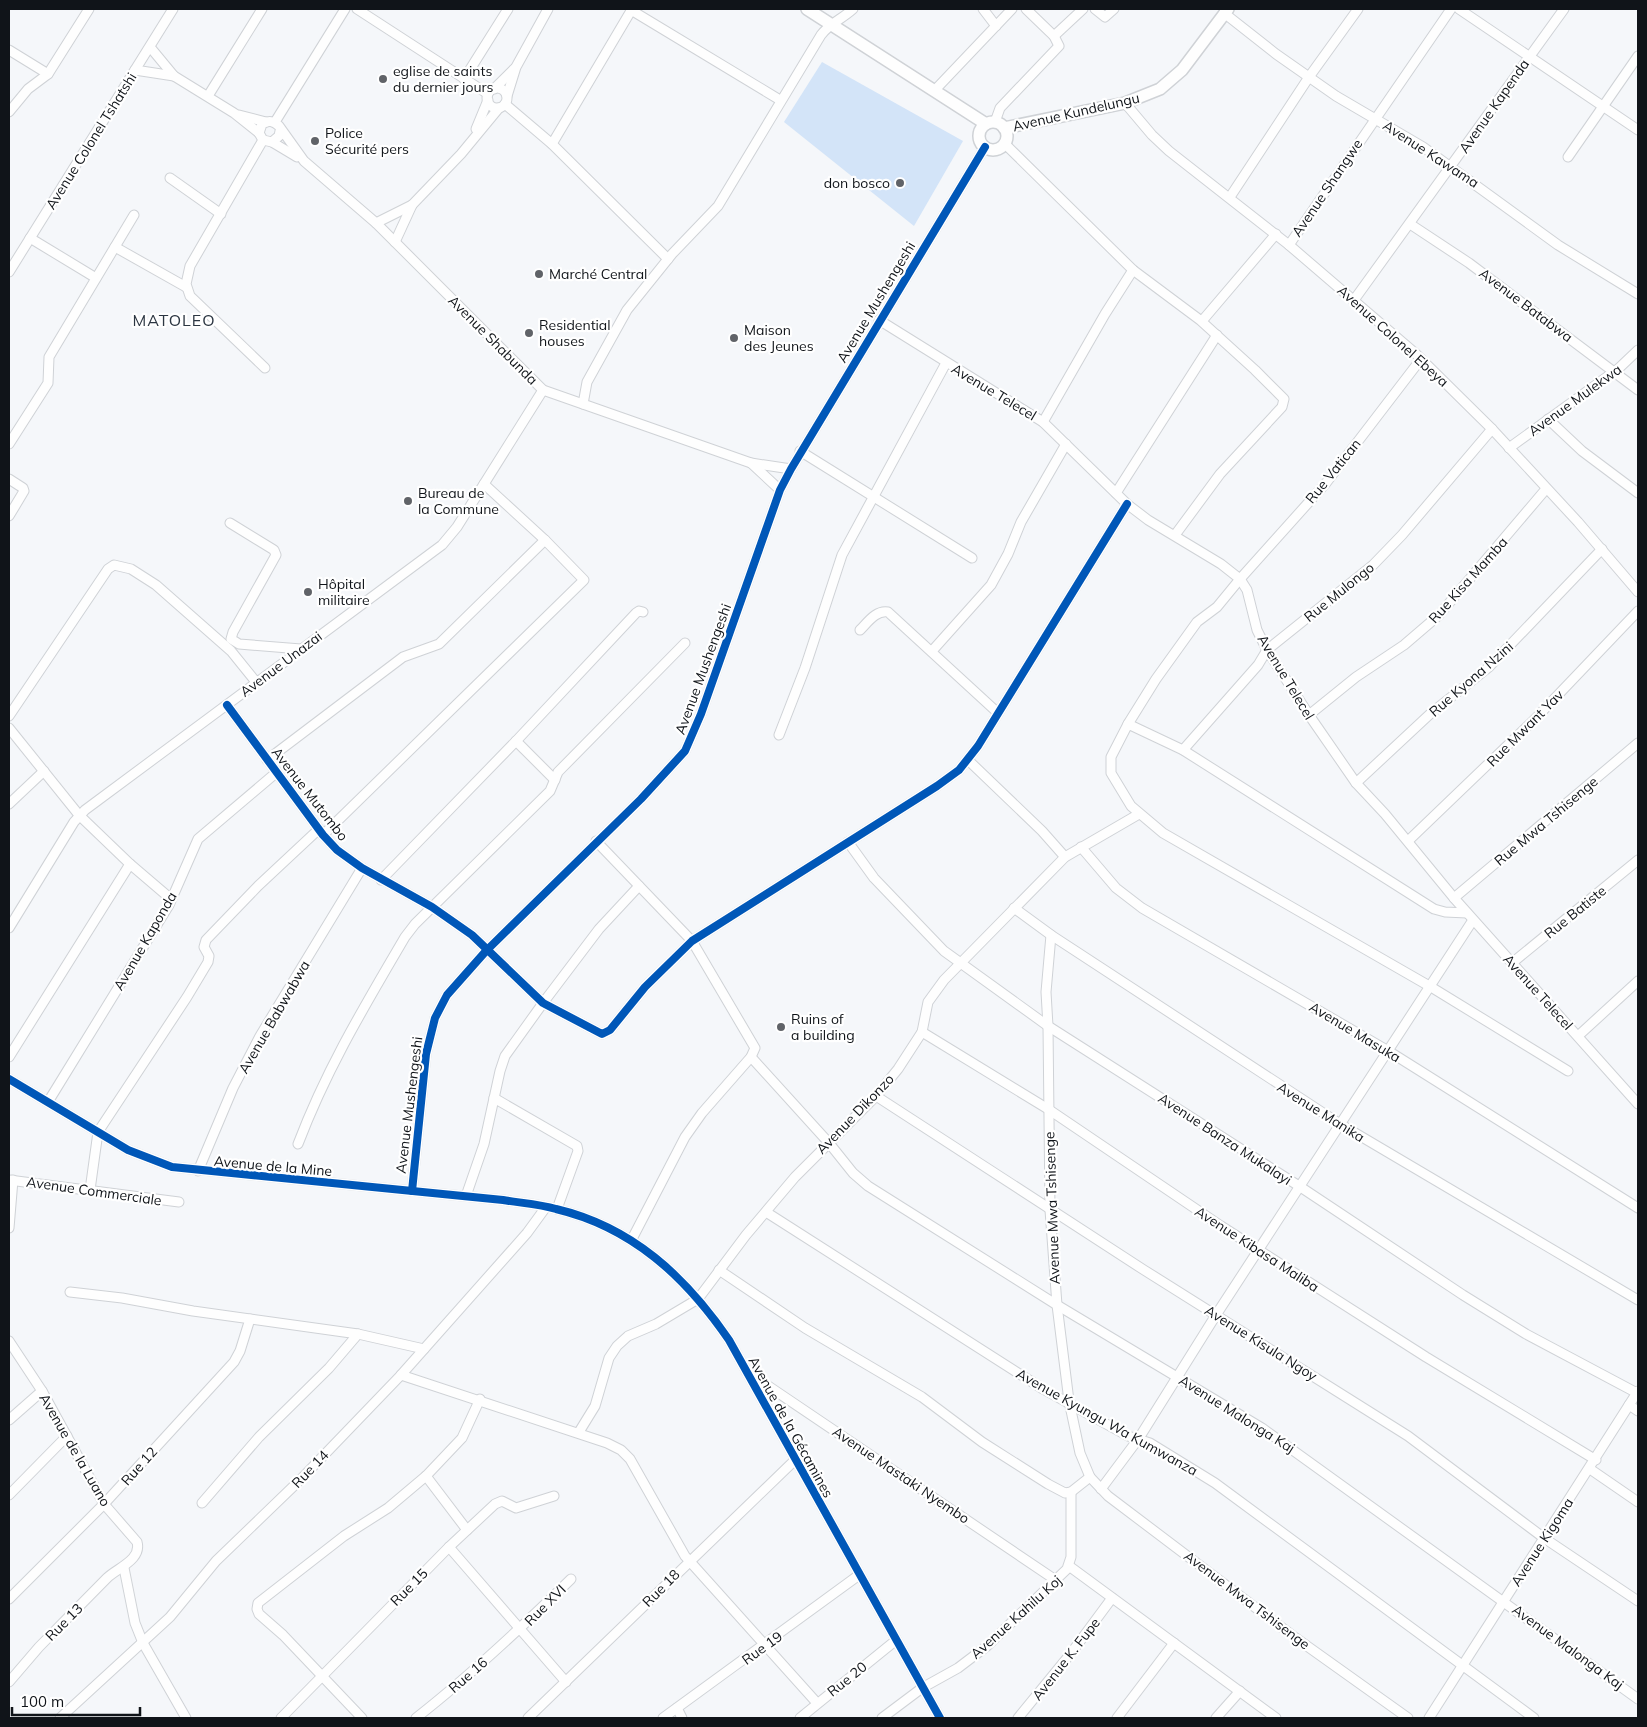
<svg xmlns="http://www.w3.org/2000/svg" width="1647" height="1727" font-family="Mulish,sans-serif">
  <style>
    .green { fill: #d3e4f8 }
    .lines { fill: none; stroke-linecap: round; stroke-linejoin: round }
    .minor-casing { stroke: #cfd2d6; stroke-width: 11 }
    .tertiary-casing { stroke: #cfd2d6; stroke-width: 14 }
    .minor { stroke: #fefefe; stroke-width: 9 }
    .tertiary { stroke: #fefefe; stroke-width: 11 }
    .cycleway-casing { stroke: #fff; stroke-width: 11 }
    .cycleway { stroke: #0057b8; stroke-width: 8 }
    .poi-dot { fill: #606368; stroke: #fff; stroke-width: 2 }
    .labels { text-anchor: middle; stroke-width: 4.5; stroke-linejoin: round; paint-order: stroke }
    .poi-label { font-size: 14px; fill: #101419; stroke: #fff; text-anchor: start }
    .street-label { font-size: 14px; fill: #101419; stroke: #fff }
    .quarter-label { font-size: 16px; letter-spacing: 1px; fill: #2c3642; stroke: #fff }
  </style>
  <rect width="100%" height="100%" fill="#f5f7fa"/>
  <path class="green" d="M822 62 963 141 914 226 784 122Z"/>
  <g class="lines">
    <defs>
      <g id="minor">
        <path d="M357 9 488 94"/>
        <path d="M983 9 996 26"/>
        <path d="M1095 9 1105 17 1114 9"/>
        <path d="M1459 9 1638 130"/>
        <path d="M631 10 780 100"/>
        <path d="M1224 13 1276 54 1336 96 1423 147 1558 245 1638 294"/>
        <path d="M1054 36 1083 9"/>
        <path d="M150 47 174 76 234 113 259 133"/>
        <path d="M9 50 48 74"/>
        <path d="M135 70 174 76"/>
        <path d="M464 79 508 9"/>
        <circle cx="497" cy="98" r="10"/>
        <path d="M494 89 514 69"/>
        <path d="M934 91 1012 9"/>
        <path d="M208 96 262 9"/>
        <path d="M507 96 516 67 548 9"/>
        <path d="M1125 103 1152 135 1169 151 1289 245 1416 354 1492 429 1578 522 1638 592"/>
        <path d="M505 104 552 144 668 259"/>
        <path d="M9 112 28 89 48 74 89 9"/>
        <path d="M239 115 266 122"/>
        <path d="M275 122 345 9"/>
        <path d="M995 122 1000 108 1059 46 1054 36 1026 9"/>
        <path d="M476 129 488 100"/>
        <path d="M280 131 279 136 272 142 263 140 259 133 262 124C269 120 273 121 279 126L304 161 376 223 543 390 751 463 791 469"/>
        <path d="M263 140 190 266 186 284 190 296 265 368"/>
        <path d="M272 142 297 157"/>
        <path d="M1004 143 1133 270 1200 320 1255 370 1284 399 1282 407 1220 474 1175 535"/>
        <path d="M552 144 632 9"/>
        <path d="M1568 157 1638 56"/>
        <path d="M170 178 221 214"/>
        <path d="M1230 197 1309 77 1358 9"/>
        <path d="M376 223 412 205"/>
        <path d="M1410 224 1469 263 1638 390"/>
        <path d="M30 238 96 278"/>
        <path d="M395 242 412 205 461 154 499 108"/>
        <path d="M1289 245 1451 9"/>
        <path d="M115 247 186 287"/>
        <path d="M9 272 173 9"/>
        <path d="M1354 300 1564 9"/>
        <path d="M879 320 1043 422 1127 504 1148 520 1221 564 1240 579 1247 590 1257 630 1267 650 1309 715 1356 783 1385 814 1454 898 1638 1104"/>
        <path d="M1202 321 1276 234"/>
        <path d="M1421 359 1326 483 1240 579 1217 607 1197 622 1156 679 1128 724 1111 757V773L1131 806 1163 833 1431 987 1568 1071"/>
        <path d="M583 404 587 382 627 310 672 254 718 206 821 35C829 24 842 19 853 9"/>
        <path d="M1548 419 1582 451 1638 493"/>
        <path d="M1043 422 1105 314 1133 270"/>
        <path d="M9 444 48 383 49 357 134 215"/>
        <path d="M1509 448 1618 369 1638 350"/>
        <path d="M800 451 972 558"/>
        <path d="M751 463 780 490"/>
        <path d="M9 479 23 488 24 491 9 516"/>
        <path d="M1116 493 1217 335"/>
        <path d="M230 523 274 550 276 555 233 632 231 639 239 644 301 649"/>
        <path d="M860 630C868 622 876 610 888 612L998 713"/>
        <path d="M932 651 991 585 1008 554 1021 522 1066 444"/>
        <path d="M227 705 323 835 337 850 362 868 432 907 472 935 543 1003 602 1034 610 1030 645 987 692 941 937 786 959 770 978 746 1127 504"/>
        <path d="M1309 715 1356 677 1404 645 1439 615 1546 489"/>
        <path d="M9 716 108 569 114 565 131 569 156 585 231 651 256 682"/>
        <path d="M1128 724 1183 750 1434 909 1445 912 1467 913"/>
        <path d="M9 728 79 815 130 864 171 899"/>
        <path d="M779 735 805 668 842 555 946 363"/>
        <path d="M516 741 555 780"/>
        <path d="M1183 750 1258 665 1267 650 1373 565 1402 535 1492 429"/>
        <path d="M267 760 403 657 439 644 545 540"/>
        <path d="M968 760 1042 831 1065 857"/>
        <path d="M1356 783 1430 714 1489 667 1602 549"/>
        <path d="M9 804 44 771"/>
        <path d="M323 835 584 580 545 540 484 484"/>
        <path d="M596 841 692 941 755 1048 751 1057 702 1113 685 1137 632 1239"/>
        <path d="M1408 841 1535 719 1638 611"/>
        <path d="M848 842 874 878 944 951 1048 1026 1299 1186 1463 1295 1526 1334 1637 1393"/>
        <path d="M1081 847 1116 888 1142 908 1390 1052 1638 1208"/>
        <path d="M381 880 518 739 636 613 639 611 643 612"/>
        <path d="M1454 898 1638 743"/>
        <path d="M1014 908 1051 935 1340 1124 1638 1300"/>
        <path d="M9 928 74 822 85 810 442 545 457 527 543 390"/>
        <path d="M1051 935 1046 992 1048 1026 1050 1210 1057 1305 1069 1401 1080 1453 1090 1477 1108 1496 1293 1636 1408 1718"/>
        <path d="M1512 963 1638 860"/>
        <path d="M922 1032 1048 1109 1221 1226 1426 1357 1596 1460"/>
        <path d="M1578 1036 1638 981"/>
        <path d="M9 1057 130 864"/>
        <path d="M751 1057 829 1143 853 1173 868 1186 1057 1305 1262 1428 1638 1699"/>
        <path d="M9 1079 128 1150 172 1167 503 1200C520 1203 539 1204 556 1209 632 1227 685 1276 729 1340L940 1718"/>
        <path d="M876 1096 1144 1270 1408 1436 1544 1538 1638 1601"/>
        <path d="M494 1098 577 1146 578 1151 557 1209"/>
        <path d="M48 1102 169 905 198 839 277 772"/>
        <path d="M298 1144C327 1068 364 1007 405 937L415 924 550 791 558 772 685 643"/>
        <path d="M198 1171 233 1088 260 1036 362 868"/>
        <path d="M9 1180 179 1202"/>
        <path d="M90 1190 98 1132 187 997 208 962 209 956 204 947 206 940 258 886 319 829"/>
        <path d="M412 1191 426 1054 435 1018 447 995 486 951 641 799 685 751 701 714 780 490 791 469 985 147"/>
        <path d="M466 1196 484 1144 500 1071 505 1056 543 1003 599 929 639 886"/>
        <path d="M766 1212 1043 1389 1128 1436 1150 1443 1215 1483 1534 1718"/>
        <path d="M9 1228 13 1180"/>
        <path d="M719 1270 805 1328 922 1397 982 1442 1048 1484 1065 1493 1071 1492 1090 1477"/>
        <path d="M70 1292 122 1298 193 1311 358 1334 424 1349"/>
        <path d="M9 1341 42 1391 104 1504 137 1542C142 1560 117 1568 107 1578L39 1647 9 1682"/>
        <path d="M746 1371 1057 1581"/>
        <path d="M401 1375 607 1443 621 1450 630 1459 685 1556 817 1703"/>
        <path d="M1629 1405 1638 1411"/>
        <path d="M9 1420 42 1391"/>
        <path d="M579 1432 595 1406 609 1358 617 1346 628 1336 656 1324 698 1299 746 1235 795 1177 876 1096 898 1069 922 1032 928 1002 944 980 1065 857 1139 814"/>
        <path d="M1590 1469 1638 1502"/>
        <path d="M426 1476 467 1530"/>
        <path d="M1101 1489 1139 1438 1216 1315 1473 920"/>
        <path d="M9 1495 67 1436"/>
        <path d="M202 1503 259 1437 329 1368 358 1334"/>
        <path d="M449 1547 566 1682"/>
        <path d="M1069 1566 1276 1718"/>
        <path d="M124 1568 135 1623 143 1643 186 1718"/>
        <path d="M9 1599 104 1504 234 1362 240 1351 250 1319"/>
        <path d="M677 1708 682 1718"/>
        <path d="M60 1718 170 1617 216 1561 301 1479 401 1375 527 1233 546 1207"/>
        <path d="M281 1718 449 1547 495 1504 502 1501 516 1508 554 1496"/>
        <path d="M362 1718 283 1635 259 1614 257 1609 258 1603 344 1536 388 1508 426 1476 462 1438 480 1399"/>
        <path d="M416 1718C471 1675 521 1628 571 1579"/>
        <path d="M528 1718 795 1460"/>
        <path d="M663 1718 859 1575"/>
        <path d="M800 1718 895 1641"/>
        <path d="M882 1718 922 1688 958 1668 987 1646 1067 1569 1071 1557V1492"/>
        <path d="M1018 1718 1072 1652 1112 1598"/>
        <path d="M1117 1718 1174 1643"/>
        <path d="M1216 1718 1240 1691"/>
        <path d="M1429 1718 1638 1391"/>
      </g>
      <g id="tertiary">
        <path d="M807 9 986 124"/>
        <circle cx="993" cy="136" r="14"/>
        <path d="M1004 128 1125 103 1160 89 1182 70 1228 9"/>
      </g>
    </defs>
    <use href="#minor" class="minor-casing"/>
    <use href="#tertiary" class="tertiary-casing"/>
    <use href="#minor" class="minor"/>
    <use href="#tertiary" class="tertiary"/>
    <defs>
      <g id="cycleway">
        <path d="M227 705 323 835 337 850 362 868 432 907 472 935 543 1003 602 1034 610 1030 645 987 692 941 937 786 959 770 978 746 1127 504"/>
        <path d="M9 1079 128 1150 172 1167 503 1200C520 1203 539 1204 556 1209 632 1227 685 1276 729 1340L940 1718"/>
        <path d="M412 1191 426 1054 435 1018 447 995 486 951 641 799 685 751 701 714 780 490 791 469 985 147"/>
      </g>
    </defs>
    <use href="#cycleway" class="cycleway-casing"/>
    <use href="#cycleway" class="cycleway"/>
  </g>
  <g class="poi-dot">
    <circle cx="383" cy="79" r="5"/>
    <circle cx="315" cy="141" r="5"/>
    <circle cx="900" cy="183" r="5"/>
    <circle cx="539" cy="274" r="5"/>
    <circle cx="529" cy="333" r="5"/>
    <circle cx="734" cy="338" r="5"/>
    <circle cx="408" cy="501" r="5"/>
    <circle cx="308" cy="592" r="5"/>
    <circle cx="781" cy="1027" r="5"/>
  </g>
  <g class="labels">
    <g class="poi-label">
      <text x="393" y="76">eglise de saints<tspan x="393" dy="16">du dernier jours</tspan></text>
      <text x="325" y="138">Police<tspan x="325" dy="16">Sécurité pers</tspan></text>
      <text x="890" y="188" text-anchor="end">don bosco</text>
      <text x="549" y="279">Marché Central</text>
      <text x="539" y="330">Residential<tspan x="539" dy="16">houses</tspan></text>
      <text x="744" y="335">Maison<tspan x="744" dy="16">des Jeunes</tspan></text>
      <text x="418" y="498">Bureau de<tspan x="418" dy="16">la Commune</tspan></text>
      <text x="318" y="589">Hôpital<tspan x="318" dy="16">militaire</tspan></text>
      <text x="791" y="1024">Ruins of<tspan x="791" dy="16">a building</tspan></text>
    </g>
    <g class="street-label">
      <text transform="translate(1494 106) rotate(-55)" y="5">Avenue Kapenda</text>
      <text transform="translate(1076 112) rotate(-13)" y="5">Avenue Kundelungu</text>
      <text transform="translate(91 141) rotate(-58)" y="5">Avenue Colonel Tshatshi</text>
      <text transform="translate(1431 154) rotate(33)" y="5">Avenue Kawama</text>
      <text transform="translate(1327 188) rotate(-56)" y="5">Avenue Shangwe</text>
      <text transform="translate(876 302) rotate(-59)" y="5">Avenue Mushengeshi</text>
      <text transform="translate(1526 305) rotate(37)" y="5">Avenue Batabwa</text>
      <text transform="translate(1393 336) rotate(42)" y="5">Avenue Colonel Ebeya</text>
      <text transform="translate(493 340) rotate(45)" y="5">Avenue Shabunda</text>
      <text transform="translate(994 392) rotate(31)" y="5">Avenue Telecel</text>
      <text transform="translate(1575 400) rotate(-36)" y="5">Avenue Mulekwa</text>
      <text transform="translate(1333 471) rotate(-51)" y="5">Rue Vatican</text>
      <text transform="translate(1468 580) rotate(-48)" y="5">Rue Kisa Mamba</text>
      <text transform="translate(1339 592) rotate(-39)" y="5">Rue Mulongo</text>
      <text transform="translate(281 664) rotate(-37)" y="5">Avenue Unazai</text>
      <text transform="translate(703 669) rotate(-70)" y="5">Avenue Mushengeshi</text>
      <text transform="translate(1286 677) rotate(59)" y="5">Avenue Telecel</text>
      <text transform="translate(1471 679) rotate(-41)" y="5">Rue Kyona Nzini</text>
      <text transform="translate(1525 728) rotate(-45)" y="5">Rue Mwant Yav</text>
      <text transform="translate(310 794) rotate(52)" y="5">Avenue Mutombo</text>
      <text transform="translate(1546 821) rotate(-40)" y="5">Rue Mwa Tshisenge</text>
      <text transform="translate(1575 912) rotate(-39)" y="5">Rue Batiste</text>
      <text transform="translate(145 941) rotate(-60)" y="5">Avenue Kaponda</text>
      <text transform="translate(1538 992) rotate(48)" y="5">Avenue Telecel</text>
      <text transform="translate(274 1017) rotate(-60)" y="5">Avenue Babwabwa</text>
      <text transform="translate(1355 1032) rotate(31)" y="5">Avenue Masuka</text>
      <text transform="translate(409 1105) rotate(-83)" y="5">Avenue Mushengeshi</text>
      <text transform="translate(1321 1112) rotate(32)" y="5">Avenue Manika</text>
      <text transform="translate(855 1114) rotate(-46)" y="5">Avenue Dikonzo</text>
      <text transform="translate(1225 1139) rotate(33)" y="5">Avenue Banza Mukalayi</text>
      <text transform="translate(273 1166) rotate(5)" y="5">Avenue de la Mine</text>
      <text transform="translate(94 1191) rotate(8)" y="5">Avenue Commerciale</text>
      <text transform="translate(1052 1208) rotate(-92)" y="5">Avenue Mwa Tshisenge</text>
      <text transform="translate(1257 1249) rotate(33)" y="5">Avenue Kibasa Maliba</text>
      <text transform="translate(1261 1343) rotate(32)" y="5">Avenue Kisula Ngoy</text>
      <text transform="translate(1237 1414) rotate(32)" y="5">Avenue Malonga Kaj</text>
      <text transform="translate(1107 1422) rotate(29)" y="5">Avenue Kyungu Wa Kumwanza</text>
      <text transform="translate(791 1427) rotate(61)" y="5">Avenue de la Gécamines</text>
      <text transform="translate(75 1450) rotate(60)" y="5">Avenue de la Luano</text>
      <text transform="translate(139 1466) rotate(-48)" y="5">Rue 12</text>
      <text transform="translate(310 1469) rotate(-46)" y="5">Rue 14</text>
      <text transform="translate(901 1475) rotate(34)" y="5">Avenue Mastaki Nyembo</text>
      <text transform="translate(1542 1542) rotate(-57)" y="5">Avenue Kigoma</text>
      <text transform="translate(409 1587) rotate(-45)" y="5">Rue 15</text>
      <text transform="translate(661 1588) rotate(-45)" y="5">Rue 18</text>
      <text transform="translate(1247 1600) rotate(37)" y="5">Avenue Mwa Tshisenge</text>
      <text transform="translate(545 1605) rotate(-45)" y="5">Rue XVI</text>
      <text transform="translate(1016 1617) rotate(-42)" y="5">Avenue Kahilu Koj</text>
      <text transform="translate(64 1622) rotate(-45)" y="5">Rue 13</text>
      <text transform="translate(1568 1647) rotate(36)" y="5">Avenue Malonga Kaj</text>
      <text transform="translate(762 1648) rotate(-36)" y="5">Rue 19</text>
      <text transform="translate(1066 1659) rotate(-52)" y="5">Avenue K. Fupe</text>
      <text transform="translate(468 1675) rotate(-41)" y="5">Rue 16</text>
      <text transform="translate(847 1679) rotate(-39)" y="5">Rue 20</text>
    </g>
    <g class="quarter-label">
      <text x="174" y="326">MATOLEO</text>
    </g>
  </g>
  <rect width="1647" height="1727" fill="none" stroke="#101419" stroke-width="20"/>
  <path d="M12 1707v8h128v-8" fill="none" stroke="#101419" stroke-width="2.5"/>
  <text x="20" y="1707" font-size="15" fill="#101419" stroke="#ffffff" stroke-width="4" paint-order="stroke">100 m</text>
</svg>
